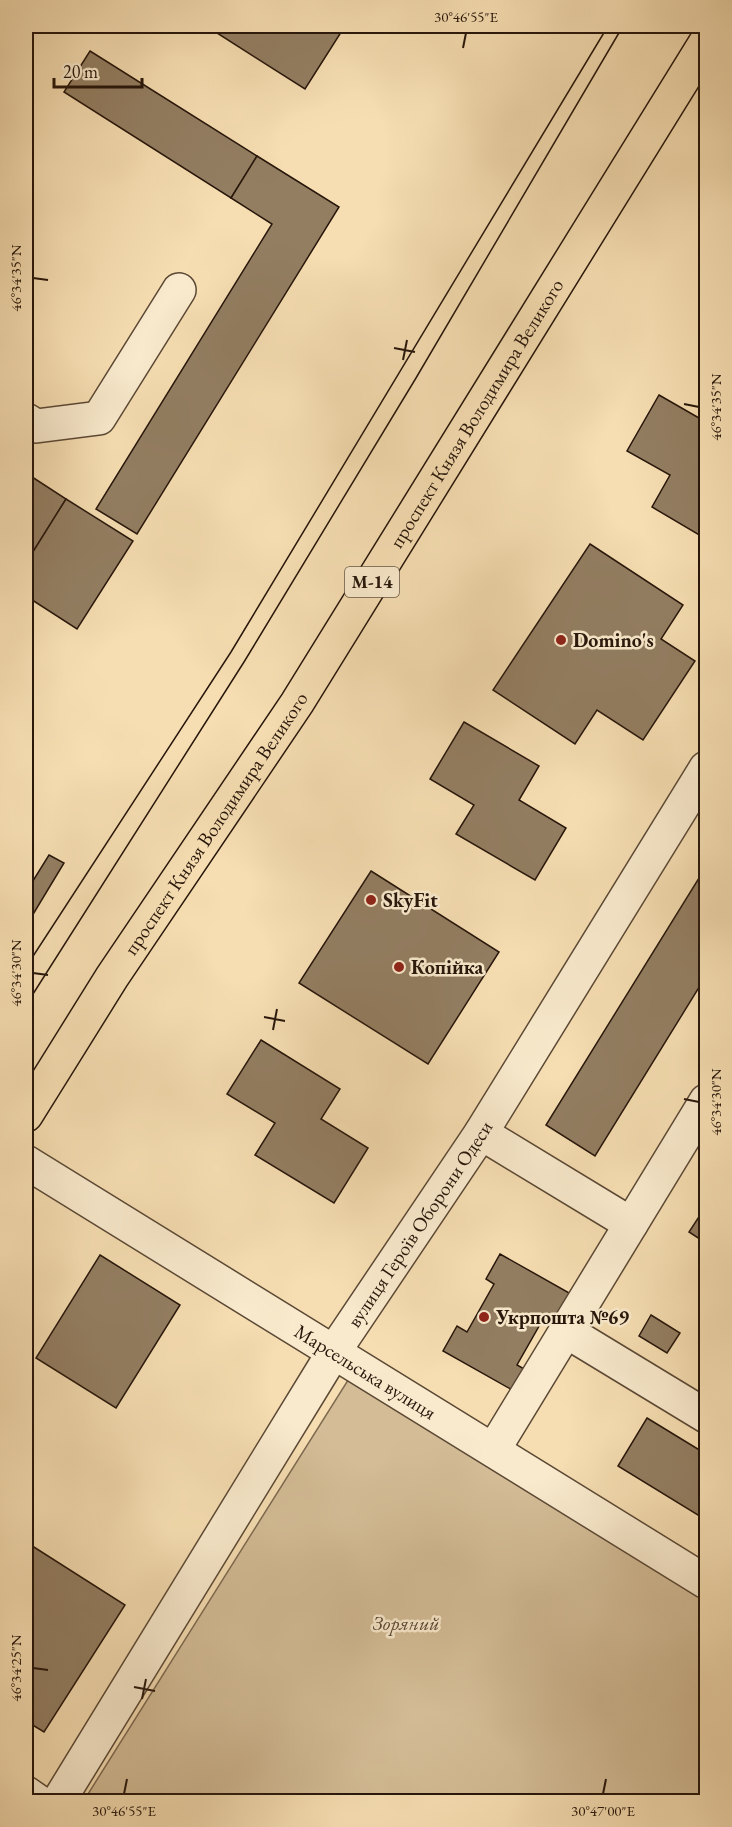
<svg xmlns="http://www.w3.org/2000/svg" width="732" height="1827" font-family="'EB Garamond',serif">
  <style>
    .green { fill: #d3bc96; stroke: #7d6950; stroke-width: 1.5 }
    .building { fill: #937e62; stroke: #27160b; stroke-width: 1.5 }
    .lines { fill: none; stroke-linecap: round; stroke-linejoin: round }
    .minor-casing { stroke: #5b4835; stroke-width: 36 }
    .major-casing { stroke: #27160b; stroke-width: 36 }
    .minor { stroke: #f9eacd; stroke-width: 33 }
    .major { stroke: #f6deb2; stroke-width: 33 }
    .tram { stroke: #27160b; stroke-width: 1.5 }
    .ticks { fill: none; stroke: #27160b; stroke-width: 2 }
    .poi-dot { fill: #8f2418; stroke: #f9eacd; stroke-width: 2 }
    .labels { text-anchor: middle; stroke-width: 5; stroke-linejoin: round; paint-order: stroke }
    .shield { fill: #f9eacd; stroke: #665645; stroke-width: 1.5 }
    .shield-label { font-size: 18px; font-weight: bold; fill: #27160b }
    .street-label { font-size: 20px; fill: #27160b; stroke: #f9eacd }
    .poi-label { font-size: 20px; font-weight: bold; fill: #27160b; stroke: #f9eacd; text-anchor: start }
    .park-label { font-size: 20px; font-style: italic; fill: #5b4835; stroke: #f9eacd }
    .neatline { fill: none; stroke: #27160b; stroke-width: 2 }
    .ticks-label { font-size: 15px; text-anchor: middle; fill: #27160b }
  </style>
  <rect width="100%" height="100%" fill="#f6deb2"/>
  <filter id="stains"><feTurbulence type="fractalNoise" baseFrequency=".00333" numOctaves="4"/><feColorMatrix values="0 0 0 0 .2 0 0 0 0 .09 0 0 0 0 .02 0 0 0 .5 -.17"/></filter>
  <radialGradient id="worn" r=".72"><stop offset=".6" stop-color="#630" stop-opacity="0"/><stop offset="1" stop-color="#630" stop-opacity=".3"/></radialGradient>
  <path class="green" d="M350 1377 706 1600V1801L83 1802Z"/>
  <g class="building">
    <path d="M206 26H345L305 89Z"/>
    <path d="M90 51 257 156 231 198 64 92Z"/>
    <path d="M257 156 339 207 137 534 96 509 272 224 231 198Z"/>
    <path d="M659 395 706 422V539L652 507 670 475 627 451Z"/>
    <path d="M26 473 66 499 26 563Z"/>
    <path d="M66 499 133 541 77 629 26 596V563Z"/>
    <path d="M590 544 683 605 661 639 695 661 643 740 597 710 575 744 493 690Z"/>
    <path d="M464 722 539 766 519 800 566 828 535 880 456 834 474 805 430 779Z"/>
    <path d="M49 855 64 863 26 926V892Z"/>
    <path d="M704 870 706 872V976L595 1156 546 1125Z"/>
    <path d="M371 871 499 952 428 1064 299 983Z"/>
    <path d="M261 1040 340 1089 321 1119 368 1148 334 1203 255 1155 275 1123 227 1094Z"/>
    <path d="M706 1206V1243L689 1232Z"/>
    <path d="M500 1254 571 1294 556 1320 546 1314 517 1365 526 1370 514 1391 443 1351 457 1326 467 1332 494 1284 486 1279Z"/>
    <path d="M100 1255 180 1305 116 1408 36 1358Z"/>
    <path d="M651 1315 680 1333 667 1353 639 1336Z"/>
    <path d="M647 1418 706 1454V1520L618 1466Z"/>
    <path d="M26 1542 125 1605 44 1732 26 1721Z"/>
  </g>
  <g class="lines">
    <defs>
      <g id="minor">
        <path d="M26 420 36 426 99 418 179 290"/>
        <path d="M481 1133 631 1224"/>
        <path id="s1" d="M26 1162 706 1582"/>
        <path d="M566 1331 706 1416"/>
        <path d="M494 1449 706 1101"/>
        <path d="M26 1793 39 1802"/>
        <path id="s2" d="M58 1802 335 1350 481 1133 706 768"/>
      </g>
      <g id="major">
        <path id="s3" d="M26 1115 112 977 297 703 706 42"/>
      </g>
    </defs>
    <use href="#minor" class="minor-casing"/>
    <use href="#major" class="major-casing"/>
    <use href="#minor" class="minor"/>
    <use href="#major" class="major"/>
    <g class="tram">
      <path d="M26 967 231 652 608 26"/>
      <path d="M26 1005 244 662 416 378 623 26"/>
    </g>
  </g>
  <path class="ticks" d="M463 48 466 33M33 278 48 280M394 348 415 352M403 360 407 340M684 404 699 407M33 973 48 975M264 1017 285 1021M273 1030 277 1009M684 1099 699 1102M33 1668 48 1670M134 1687 155 1691M142 1699 146 1679M124 1794 127 1779M603 1794 606 1779"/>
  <g class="poi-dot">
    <circle cx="561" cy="640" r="6"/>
    <circle cx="371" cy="900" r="6"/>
    <circle cx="399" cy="967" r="6"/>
    <circle cx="484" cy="1317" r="6"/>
  </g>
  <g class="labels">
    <rect class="shield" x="345" y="567" width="54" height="30" rx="4.5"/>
    <g class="shield-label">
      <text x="372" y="588">М-14</text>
    </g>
    <g class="street-label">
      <text dy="7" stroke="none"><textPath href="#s3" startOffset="834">проспект Князя Володимира Великого</textPath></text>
      <text dy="7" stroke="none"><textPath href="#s3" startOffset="348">проспект Князя Володимира Великого</textPath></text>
      <text dy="7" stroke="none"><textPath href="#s2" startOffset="682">вулиця Героїв Оборони Одеси</textPath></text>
      <text dy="7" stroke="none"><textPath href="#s1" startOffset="399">Марсельська вулиця</textPath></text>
    </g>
    <g class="poi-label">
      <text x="573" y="647">Domino's</text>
      <text x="383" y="907">SkyFit</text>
      <text x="411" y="974">Копійка</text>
      <text x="496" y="1324">Укрпошта №69</text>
    </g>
    <g class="park-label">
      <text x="406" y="1630">Зоряний</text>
    </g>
  </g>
  <rect width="732" height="1827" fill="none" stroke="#f6deb2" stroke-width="66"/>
  <path d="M54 78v9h88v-9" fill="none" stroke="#27160b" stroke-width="3"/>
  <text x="63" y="78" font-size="18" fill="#27160b" stroke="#f9eacd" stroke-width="4.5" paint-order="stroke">20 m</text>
  <rect x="33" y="33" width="666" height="1761" class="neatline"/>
  <g class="ticks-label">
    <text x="466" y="22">30°46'55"E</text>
    <text transform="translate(16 278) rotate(-90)" y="5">46°34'35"N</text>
    <text transform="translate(716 407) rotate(-90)" y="5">46°34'35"N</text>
    <text transform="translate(16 973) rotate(-90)" y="5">46°34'30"N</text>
    <text transform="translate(716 1102) rotate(-90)" y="5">46°34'30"N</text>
    <text transform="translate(16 1668) rotate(-90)" y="5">46°34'25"N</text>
    <text x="124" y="1816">30°46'55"E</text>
    <text x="603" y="1816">30°47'00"E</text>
  </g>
  <rect width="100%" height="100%" filter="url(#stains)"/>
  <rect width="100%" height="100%" fill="url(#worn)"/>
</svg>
